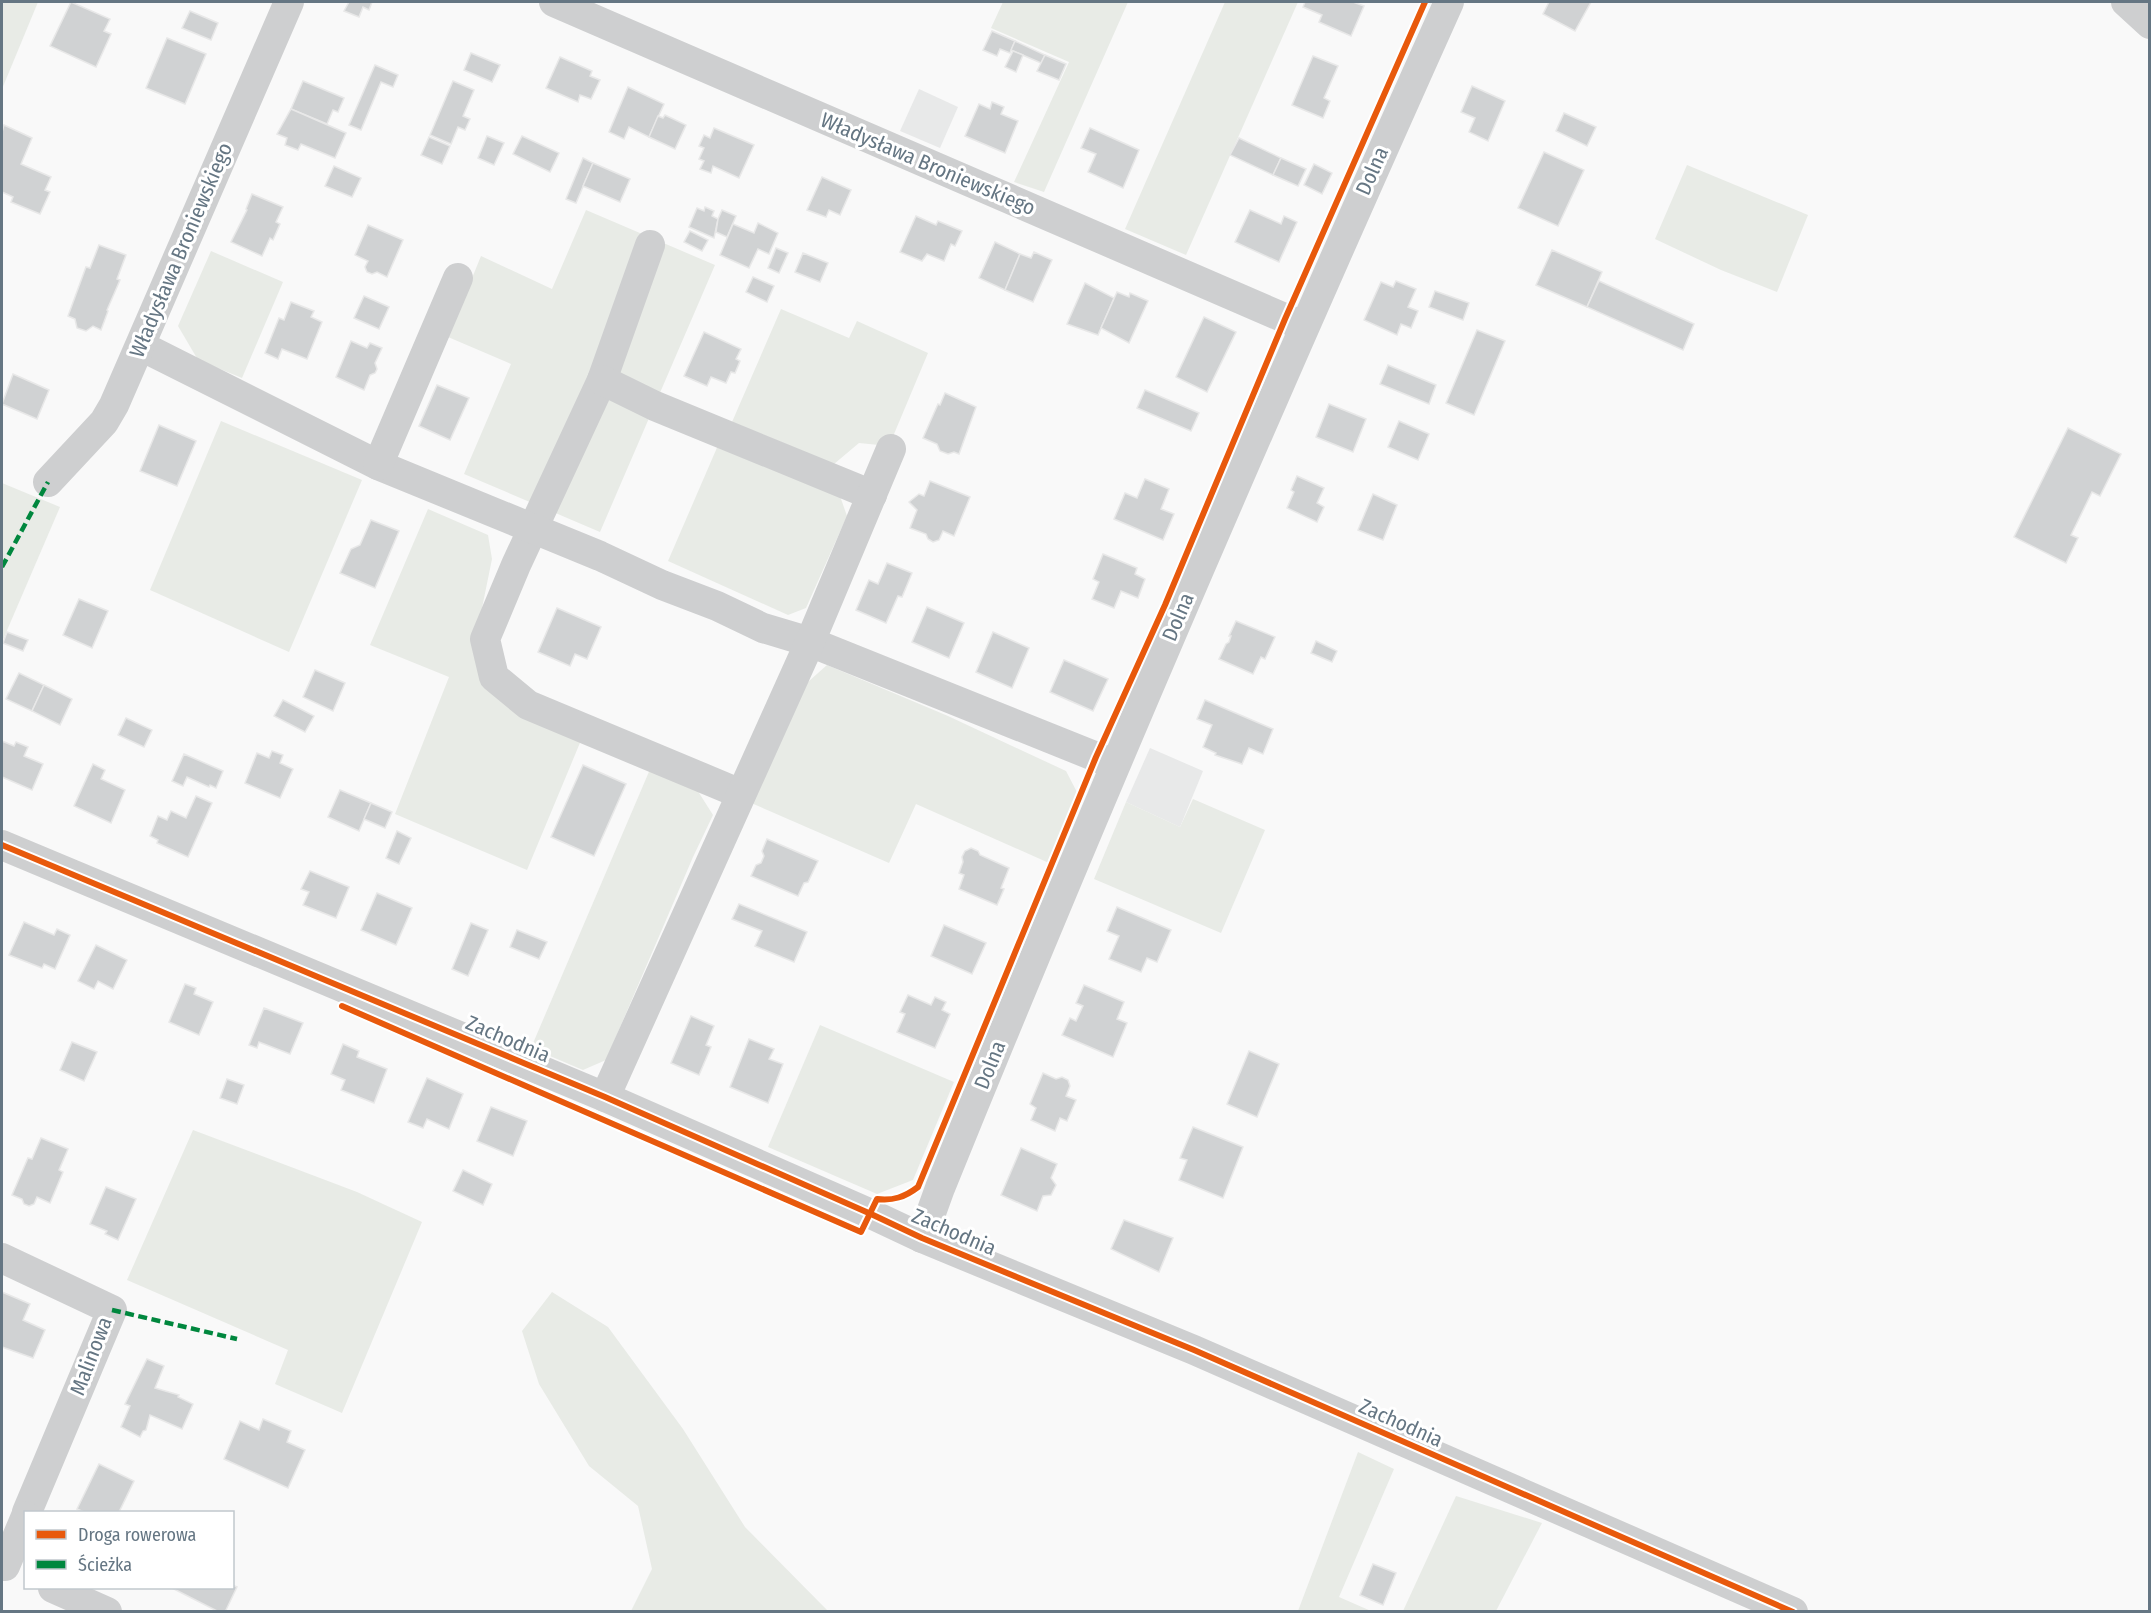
<svg xmlns="http://www.w3.org/2000/svg" width="2151" height="1613" font-family="'Fira Sans Condensed',sans-serif">
  <style>
    .built { fill: #e8e9e9 }
    .green { fill: #e8ebe6 }
    .building { fill: #d0d2d3; stroke: #e8e8e8; stroke-width: 1.5 }
    .lines { fill: none; stroke-linecap: round; stroke-linejoin: round }
    .street { stroke: #cecfd0; stroke-width: 30 }
    .quiet { stroke: #00873e; stroke-width: 4.5; stroke-dasharray: 9 4.5; stroke-linecap: butt }
    .cycleway-casing { stroke: #fff; stroke-width: 10 }
    .cycleway { stroke: #e8590c; stroke-width: 6 }
    .labels { text-anchor: middle; stroke-width: 6; stroke-linejoin: round; paint-order: stroke }
    .street-label { font-size: 21px; fill: #657683; stroke: #fff }
  </style>
  <rect width="100%" height="100%" fill="#f9f9f9"/>
  <g class="built">
    <path d="M919 89 958 107 940 148 900 131Z"/>
    <path d="M1150 748 1203 771 1180 827 1126 802Z"/>
  </g>
  <g class="green">
    <path d="M2 2H38L2 89Z"/>
    <path d="M1003 2H1128L1044 192 1014 182 1069 62 991 28Z"/>
    <path d="M1225 2H1298L1186 255 1125 229Z"/>
    <path d="M1687 165 1808 215 1777 292 1721 270 1655 239Z"/>
    <path d="M586 210 715 265 600 532 464 474 511 364 448 337 481 256 552 289Z"/>
    <path d="M211 251 283 282 242 378 198 360 178 326Z"/>
    <path d="M781 309 849 338 857 321 928 353 889 446 859 443 834 464 732 422Z"/>
    <path d="M221 421 362 480 289 652 150 590Z"/>
    <path d="M719 443 840 496 847 516 806 608 788 615 668 561Z"/>
    <path d="M2 483 60 507 2 642Z"/>
    <path d="M428 509 488 535 492 559 473 652 582 738 527 870 395 814 449 677 370 645Z"/>
    <path d="M827 665 948 716 1066 771 1079 796 1049 863 916 804 889 863 749 802 799 690Z"/>
    <path d="M651 767 694 785 713 815 693 857 606 1060 583 1070 531 1048Z"/>
    <path d="M1193 799 1265 830 1221 933 1094 879 1126 802 1180 827Z"/>
    <path d="M820 1025 954 1082 913 1180 877 1194 768 1147Z"/>
    <path d="M193 1130 357 1192 422 1222 342 1413 275 1384 288 1350 127 1280Z"/>
    <path d="M552 1292 608 1327 683 1429 745 1527 828 1611H631L652 1569 638 1506 589 1466 539 1384 522 1331Z"/>
    <path d="M1358 1452 1394 1469 1339 1597 1371 1611H1298Z"/>
    <path d="M1456 1496 1542 1523 1496 1611H1403Z"/>
  </g>
  <g class="building">
    <path d="M71 2 110 19 104 31 111 34 96 67 50 46Z"/>
    <path d="M349 2H372L369 10 363 7 359 17 344 11Z"/>
    <path d="M1305 2H1353L1364 6 1351 36 1319 22 1322 15 1303 7Z"/>
    <path d="M1549 2H1591L1575 31 1543 14Z"/>
    <path d="M190 11 218 23 211 40 182 28Z"/>
    <path d="M992 31 1015 41 1010 53 1000 49 997 56 983 50Z"/>
    <path d="M167 38 206 54 185 104 146 88Z"/>
    <path d="M1015 41 1045 55 1041 63 1011 50Z"/>
    <path d="M1013 51 1023 55 1016 72 1005 67Z"/>
    <path d="M471 53 500 65 492 82 464 70Z"/>
    <path d="M1045 55 1066 64 1059 80 1037 71Z"/>
    <path d="M1313 56 1338 66 1324 98 1330 101 1323 118 1292 105Z"/>
    <path d="M560 57 592 71 590 76 600 80 591 99 580 95 578 102 546 88Z"/>
    <path d="M375 65 398 75 393 87 381 82 361 130 349 125Z"/>
    <path d="M303 81 344 98 338 112 333 110 327 124 291 109Z"/>
    <path d="M453 81 474 90 463 116 470 119 465 130 458 127 451 144 430 135Z"/>
    <path d="M1472 86 1505 101 1488 141 1469 132 1475 118 1461 112Z"/>
    <path d="M628 87 664 104 649 137 629 127 624 139 609 132Z"/>
    <path d="M992 102 1004 107 1001 114 1018 121 1005 153 965 136 979 104 990 109Z"/>
    <path d="M291 109 346 133 335 158 301 144 298 150 285 145 287 138 277 134Z"/>
    <path d="M1564 113 1596 127 1587 146 1556 131Z"/>
    <path d="M665 115 686 125 675 149 649 137 658 116 663 118Z"/>
    <path d="M4 125 32 138 21 164 51 177 45 190 50 192 40 214 11 202 13 197 2 192V132Z"/>
    <path d="M714 128 754 145 739 178 713 166 711 173 700 169 704 161 699 159 704 148 699 146 704 135 710 138Z"/>
    <path d="M1090 128 1139 150 1123 188 1088 172 1096 154 1081 148Z"/>
    <path d="M487 136 504 143 494 165 478 158Z"/>
    <path d="M522 136 559 153 550 172 513 154Z"/>
    <path d="M429 137 450 146 442 164 421 155Z"/>
    <path d="M1239 138 1281 158 1273 175 1230 155Z"/>
    <path d="M1544 152 1584 170 1558 226 1518 208Z"/>
    <path d="M583 158 593 163 576 203 566 199Z"/>
    <path d="M1281 158 1306 169 1298 186 1273 175Z"/>
    <path d="M593 163 630 179 620 202 583 186Z"/>
    <path d="M1314 164 1332 173 1322 194 1304 185Z"/>
    <path d="M334 166 361 178 352 197 325 186Z"/>
    <path d="M822 177 851 190 840 215 829 210 826 217 807 210Z"/>
    <path d="M252 194 283 207 276 222 280 224 273 240 270 238 262 256 231 242 247 210 246 209Z"/>
    <path d="M705 207 714 211 712 216 718 219 714 238 689 227 697 208 704 211Z"/>
    <path d="M722 210 736 216 727 237 716 232 718 219Z"/>
    <path d="M1250 210 1281 224 1284 216 1297 222 1279 262 1235 242Z"/>
    <path d="M916 216 936 225 938 221 962 231 955 246 951 244 944 261 927 254 922 261 900 252Z"/>
    <path d="M758 223 778 233 769 254 758 249 749 268 720 255 733 224 754 233Z"/>
    <path d="M368 225 403 240 387 277 377 272 372 274 367 272 365 267 368 261 355 255Z"/>
    <path d="M690 231 708 240 702 251 684 242Z"/>
    <path d="M995 242 1020 254 1005 290 979 278Z"/>
    <path d="M99 245 126 255 117 279 120 280 107 310 108 311 101 330 93 326 86 331 77 328 75 319 68 316 86 267 90 268Z"/>
    <path d="M776 248 788 253 779 273 768 268Z"/>
    <path d="M1552 250 1602 272 1587 307 1536 285Z"/>
    <path d="M1034 252 1052 260 1033 302 1005 290 1020 254 1031 258Z"/>
    <path d="M803 253 828 263 820 282 795 272Z"/>
    <path d="M753 277 774 286 767 302 746 292Z"/>
    <path d="M1396 281 1416 289 1408 307 1418 311 1411 328 1401 324 1397 335 1364 320 1381 282 1393 287Z"/>
    <path d="M1599 281 1694 324 1683 350 1587 307Z"/>
    <path d="M1085 283 1114 298 1098 335 1067 324Z"/>
    <path d="M1435 291 1469 303 1463 320 1429 307Z"/>
    <path d="M1117 292 1129 297 1130 293 1148 301 1129 343 1101 328Z"/>
    <path d="M364 296 389 307 379 329 354 318Z"/>
    <path d="M291 302 314 311 311 317 322 322 307 359 282 349 278 359 265 353 279 318 284 320Z"/>
    <path d="M1204 317 1236 332 1207 392 1176 377Z"/>
    <path d="M1477 330 1505 341 1474 415 1446 403Z"/>
    <path d="M704 332 741 349 736 359 740 361 735 373 731 372 726 383 711 377 707 386 684 376Z"/>
    <path d="M351 341 367 348 370 343 382 348 375 363 377 369 375 373 370 375 364 390 336 377Z"/>
    <path d="M1388 365 1436 385 1429 404 1380 384Z"/>
    <path d="M13 374 49 390 37 419 2 404Z"/>
    <path d="M437 385 469 398 450 440 419 426Z"/>
    <path d="M1145 390 1199 413 1191 431 1137 408Z"/>
    <path d="M945 393 976 407 959 454 954 452 948 454 940 451 937 444 923 438 938 404 940 405Z"/>
    <path d="M1329 404 1366 419 1353 452 1316 437Z"/>
    <path d="M1399 421 1429 434 1418 460 1388 447Z"/>
    <path d="M159 425 196 441 177 486 140 471Z"/>
    <path d="M2068 428 2121 454 2100 496 2092 492 2071 535 2078 538 2066 563 2014 537Z"/>
    <path d="M1297 476 1324 488 1317 503 1324 507 1317 522 1287 508 1294 492 1291 490Z"/>
    <path d="M1145 479 1169 489 1161 509 1174 514 1163 540 1114 519 1125 493 1137 498Z"/>
    <path d="M930 481 970 497 954 536 943 531 939 540 933 542 928 539 926 534 910 528 917 510 909 502 919 494 924 496Z"/>
    <path d="M1373 494 1397 505 1383 540 1358 530Z"/>
    <path d="M371 520 399 531 375 588 340 573 351 549 360 545Z"/>
    <path d="M1103 554 1137 568 1135 574 1145 579 1138 598 1121 591 1114 608 1092 599 1099 582 1093 579Z"/>
    <path d="M887 563 912 573 902 597 898 596 886 623 856 610 869 580 878 584Z"/>
    <path d="M79 599 108 611 92 648 63 635Z"/>
    <path d="M927 607 964 623 949 658 912 642Z"/>
    <path d="M557 608 601 627 587 659 575 654 570 666 538 652Z"/>
    <path d="M1236 621 1275 637 1265 659 1261 657 1253 674 1219 659 1226 644 1229 642 1231 636H1229Z"/>
    <path d="M7 632 28 640 23 651 3 643Z"/>
    <path d="M993 632 1029 648 1012 688 976 672Z"/>
    <path d="M1316 641 1337 651 1332 662 1311 653Z"/>
    <path d="M1064 660 1108 679 1093 711 1050 692Z"/>
    <path d="M315 670 345 683 333 711 303 697Z"/>
    <path d="M19 673 44 685 32 711 6 699Z"/>
    <path d="M44 685 72 699 60 725 32 711Z"/>
    <path d="M283 700 314 716 305 732 274 716Z"/>
    <path d="M1205 700 1273 729 1263 754 1249 748 1242 764 1215 755 1216 753 1203 747 1212 725 1197 719Z"/>
    <path d="M126 718 152 730 144 747 118 735Z"/>
    <path d="M2 741 14 746 16 742 28 747 24 756 43 764 32 790 2 777Z"/>
    <path d="M272 751 283 755 280 763 293 769 280 798 245 783 257 753 269 758Z"/>
    <path d="M184 754 223 771 216 788 210 785 209 787 187 777 183 786 172 781Z"/>
    <path d="M93 764 105 770 101 779 125 790 111 823 74 806Z"/>
    <path d="M583 765 626 784 594 856 551 837Z"/>
    <path d="M340 790 371 803 359 831 328 817Z"/>
    <path d="M196 796 212 803 188 857 157 843 158 840 150 836 158 816 167 820 171 811 186 818Z"/>
    <path d="M371 803 392 812 385 828 364 819Z"/>
    <path d="M397 831 411 838 399 864 386 858Z"/>
    <path d="M767 839 818 861 808 882 804 883 798 896 751 876 756 865 761 863 764 856 762 851Z"/>
    <path d="M971 848 978 851 980 855 1009 868 1001 888 1004 889 997 905 959 889 964 875 959 873 963 862 962 857 965 851Z"/>
    <path d="M310 871 349 887 336 918 303 905 309 892 301 889Z"/>
    <path d="M377 893 412 908 396 945 361 930Z"/>
    <path d="M739 904 807 932 794 962 755 946 762 931 732 919Z"/>
    <path d="M1117 907 1171 930 1157 962 1147 958 1141 972 1109 959 1119 936 1107 931Z"/>
    <path d="M24 922 54 935 57 929 70 935 55 969 44 964 42 968 9 955Z"/>
    <path d="M471 923 488 930 468 976 452 969Z"/>
    <path d="M944 925 986 943 972 974 931 956Z"/>
    <path d="M517 930 547 942 539 959 510 947Z"/>
    <path d="M96 945 127 960 113 989 98 981 94 989 78 981Z"/>
    <path d="M185 984 196 988 194 994 213 1002 199 1035 169 1022Z"/>
    <path d="M1084 985 1124 1002 1117 1019 1127 1023 1113 1057 1062 1035 1070 1018 1076 1021 1083 1006 1076 1003Z"/>
    <path d="M908 995 931 1005 935 997 946 1002 942 1010 950 1014 935 1048 897 1032 905 1014 900 1012Z"/>
    <path d="M264 1008 303 1023 290 1054 259 1042 257 1048 249 1045Z"/>
    <path d="M691 1016 714 1026 706 1045 711 1047 699 1075 671 1063Z"/>
    <path d="M749 1039 774 1049 769 1059 783 1064 768 1103 730 1087Z"/>
    <path d="M72 1042 97 1052 84 1081 60 1070Z"/>
    <path d="M343 1044 359 1051 357 1057 387 1069 374 1103 341 1090 345 1080 331 1074Z"/>
    <path d="M1249 1051 1279 1064 1257 1117 1227 1104Z"/>
    <path d="M1043 1073 1056 1079 1062 1077 1068 1080 1070 1086 1066 1096 1076 1100 1067 1121 1060 1118 1055 1131 1031 1120 1036 1108 1030 1104Z"/>
    <path d="M427 1078 463 1094 449 1129 427 1119 423 1128 408 1122Z"/>
    <path d="M227 1079 244 1085 237 1104 220 1098Z"/>
    <path d="M491 1107 527 1121 513 1156 477 1141Z"/>
    <path d="M1193 1127 1243 1147 1223 1198 1179 1180 1187 1160 1180 1158Z"/>
    <path d="M41 1138 68 1149 59 1170 63 1172 50 1203 37 1197 34 1204 29 1206 24 1204 22 1199 12 1195 28 1158 32 1159Z"/>
    <path d="M1021 1148 1057 1164 1051 1178 1056 1185 1051 1195 1043 1196 1037 1211 1001 1195Z"/>
    <path d="M463 1170 492 1184 483 1205 453 1191Z"/>
    <path d="M106 1187 136 1199 118 1240 105 1234 107 1231 90 1224Z"/>
    <path d="M1124 1220 1173 1238 1159 1272 1111 1249Z"/>
    <path d="M2 1292 30 1304 23 1320 45 1330 33 1358 2 1347Z"/>
    <path d="M147 1359 164 1366 155 1388 179 1395 178 1397 193 1404 182 1429 150 1415 146 1430 143 1431 140 1437 121 1427 130 1406 125 1404Z"/>
    <path d="M263 1419 291 1431 287 1442 305 1450 288 1488 224 1459 240 1421 259 1430Z"/>
    <path d="M99 1464 134 1481 119 1512H84L77 1509Z"/>
    <path d="M1373 1564 1396 1573 1383 1605 1360 1595Z"/>
    <path d="M232 1585 237 1587 225 1612H219L172 1588H232Z"/>
  </g>
  <g class="lines">
    <g class="street">
      <path d="M554 2 1303 326"/>
      <path d="M2126 2 2150 24"/>
      <path d="M650 245 602 380 516 565 485 639 494 677 528 705 741 794"/>
      <path d="M141 346 378 465 600 556 662 585 717 606 763 628 810 642 1114 764"/>
      <path d="M602 380 655 406 872 495"/>
      <path d="M378 465 458 278"/>
      <path d="M48 482 104 422 114 405 289 2"/>
      <path d="M2 845 605 1097 871 1214 922 1238 1194 1350 1793 1612"/>
      <path d="M605 1097 810 642 891 449"/>
      <path d="M922 1238 940 1188C1102 789 1273 394 1449 2"/>
      <path d="M2 1258 112 1310 27 1512"/>
      <path d="M5 1566 26 1516"/>
      <path d="M53 1588 107 1612"/>
    </g>
    <g class="quiet">
      <path d="M2 567 48 482"/>
      <path d="M112 1310 237 1339"/>
    </g>
    <defs>
      <g id="cycleway">
        <path d="M2 845 605 1097 871 1214 922 1238 1194 1350 1793 1612"/>
        <path d="M342 1006 861 1232 877 1199C893 1201 905 1197 918 1187L1096 757 1165 605 1285 319 1425 2"/>
      </g>
    </defs>
    <use href="#cycleway" class="cycleway-casing"/>
    <use href="#cycleway" class="cycleway"/>
  </g>
  <g class="labels">
    <g class="street-label">
      <text transform="translate(928 164) rotate(23)" y="7">Władysława Broniewskiego</text>
      <text transform="translate(1372 171) rotate(-66)" y="7">Dolna</text>
      <text transform="translate(181 250) rotate(-67)" y="7">Władysława Broniewskiego</text>
      <text transform="translate(1178 617) rotate(-67)" y="7">Dolna</text>
      <text transform="translate(508 1039) rotate(23)" y="7">Zachodnia</text>
      <text transform="translate(990 1065) rotate(-68)" y="7">Dolna</text>
      <text transform="translate(954 1232) rotate(23)" y="7">Zachodnia</text>
      <text transform="translate(91 1356) rotate(-69)" y="7">Malinowa</text>
      <text transform="translate(1401 1423) rotate(24)" y="7">Zachodnia</text>
    </g>
  </g>
  <rect width="2151" height="1613" fill="none" stroke="#657683" stroke-width="6"/>
  <rect x="24" y="1511" width="210" height="78" fill="#ffffff" stroke="#c1c8cd" stroke-width="1.5"/>
  <rect x="36" y="1530" width="30" height="9" fill="#e8590c" stroke="#c1c8cd" stroke-width="1.5"/>
  <text x="78" y="1541" font-size="18" fill="#657683">Droga rowerowa</text>
  <rect x="36" y="1560" width="30" height="9" fill="#00873e" stroke="#c1c8cd" stroke-width="1.5"/>
  <text x="78" y="1571" font-size="18" fill="#657683">Ścieżka</text>
</svg>
